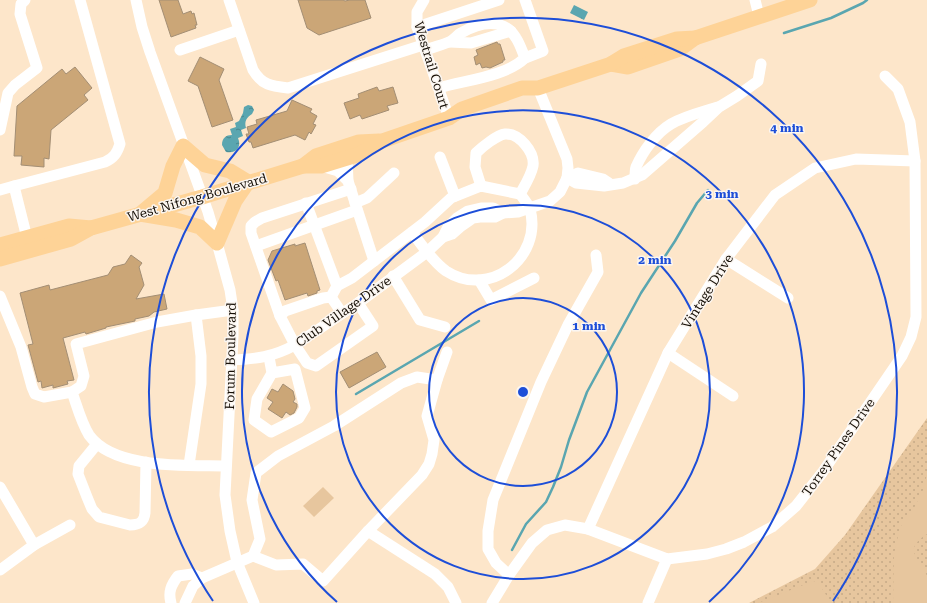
<svg xmlns="http://www.w3.org/2000/svg" width="927" height="603" font-family="'Roboto Serif',serif">
  <style>
    .green { fill: url(#green-dots) }
    .pitch { fill: #e7c69e }
    .water { fill: url(#water-ripples) }
    .lines { fill: none; stroke-linecap: round; stroke-linejoin: round }
    .stream { stroke: #5aa6b0; stroke-width: 2.5 }
    .building { fill: #cba677; stroke: #a38e74 }
    .minor { stroke: #fff; stroke-width: 11 }
    .major { stroke: #fed397; stroke-width: 15 }
    .ring { fill: none; stroke: #1d4ed8; stroke-width: 2 }
    .labels { text-anchor: middle; stroke-width: 3; stroke-linejoin: round; paint-order: stroke }
    .street-label { font-size: 13px; fill: #150e05; stroke: #fbf6f1 }
    .centre { fill: #1d4ed8; stroke: #fbf6f1; stroke-width: 2 }
    .ring-label { font-size: 12px; text-anchor: middle; font-weight: bold; fill: #1d4ed8; stroke: #fbf6f1; stroke-width: 3; stroke-linejoin: round; paint-order: stroke }
  </style>
  <defs>
    <pattern id="green-dots" width="8" height="8" patternUnits="userSpaceOnUse"><rect width="8" height="8" fill="#e7c69e"/><path d="M2 2h.1M6 6h.1" fill="none" stroke="#c5a987" stroke-width="1.8" stroke-linecap="round"/></pattern>
    <pattern id="water-ripples" width="26" height="14" patternUnits="userSpaceOnUse"><rect width="26" height="14" fill="#5aa6b0"/><path d="M2 4q2-2 4 0t4 0M15 11q2-2 4 0t4 0" fill="none" stroke="#49868d"/></pattern>
  </defs>
  <rect width="100%" height="100%" fill="#fde6ca"/>
  <path class="green" d="M927 418V603H749L815 569 845 535Z"/>
  <g class="pitch">
    <path d="M927 474V534C899 552 924 560 927 577 927 585 927 595 927 603H893L894 554 899 532 900 527 911 514 923 490Z"/>
    <path d="M323 487 334 498 314 517 303 506Z"/>
    <path d="M813 581 818 582 831 603H758Z"/>
  </g>
  <g class="water">
    <path d="M574 5 588 12 584 20 570 13Z"/>
    <path d="M248 105 252 106 254 110 252 114C247 117 244 121 246 128L241 130 243 136 238 138C242 147 236 154 226 152L222 145C222 138 226 135 232 135L230 129 236 127 235 123 239 121 243 113 244 107Z"/>
  </g>
  <g class="lines">
    <g class="stream">
      <path d="M784 33 831 18 863 3 867 0"/>
      <path d="M356 394 479 321"/>
      <path d="M512 550 526 524 546 502 553 487 561 467 569 440 587 392 641 293 675 241 697 203 708 190"/>
    </g>
  </g>
  <g class="building">
    <path d="M159 0H178L183 14 191 11 192 14 194 13 197 25H195L196 28 171 37Z"/>
    <path d="M298 0H343L345 1 350 0H365L371 18 319 35 307 28Z"/>
    <path d="M497 42 498 44H500L505 60H503V62L490 68 486 67 482 68 480 63 476 65 474 57 478 55 476 50Z"/>
    <path d="M200 57 224 69 219 80 233 120 212 127 198 86 188 81Z"/>
    <path d="M75 67 92 88 84 95 88 100 51 130 49 159 44 158V167L21 165 22 156H14L17 106 62 69 66 74Z"/>
    <path d="M377 87 379 91 393 87 398 103 387 106 389 110 362 119 360 115 350 119 344 103 359 98 358 94Z"/>
    <path d="M292 100 312 109 310 112 317 116 313 124 316 125 311 134 309 132 305 140 295 135 253 148 251 142H249L246 134H249L247 127 257 124 256 120 287 111Z"/>
    <path d="M305 243 320 290 317 291V293L308 296 307 293 285 300 278 280 276 281 268 260 272 251 295 244V246Z"/>
    <path d="M131 255 142 263 139 267 144 285 136 299 164 294 167 309 154 312 149 316 135 319V321L106 327V328L86 334 85 332 63 338 74 380 67 381 68 384 53 388V385L42 388 41 381 38 382 28 345 33 344 20 293 49 285 50 290 108 275 113 267 125 264Z"/>
    <path d="M377 352 386 367 349 388 340 372Z"/>
    <path d="M283 384 293 391 295 399 293 402 297 404V407L294 413 290 415 286 412 282 418 268 409 273 402 267 398 272 389 278 392Z"/>
  </g>
  <g class="lines">
    <g class="minor">
      <path d="M136 0 142 27 150 52 208 212 217 243 230 290 233 310V336L225 495 230 531 237 562 254 603"/>
      <path d="M229 0 253 70C262 85 271 86 288 88L423 45"/>
      <path d="M424 0 417 12V27L449 118"/>
      <path d="M755 0 759 16"/>
      <path d="M417 27 499 0"/>
      <path d="M450 42 471 43 511 31"/>
      <path d="M180 50 239 30"/>
      <path d="M426 50C433 47 442 45 449 42 454 40 457 35 461 33 480 22 503 17 516 38 520 44 522 51 525 58 505 77 465 80 439 88"/>
      <path d="M525 58 543 51 525 0"/>
      <path d="M0 130 8 93 15 85 37 68 20 14 21 4 25 0"/>
      <path d="M440 157 455 196"/>
      <path d="M347 158 348 181 374 261"/>
      <path d="M321 166 338 171 348 181"/>
      <path d="M567 178 576 183 604 186 623 183 642 175 703 122 719 107 737 96 758 81 761 64"/>
      <path d="M567 178 578 173 603 179 609 183"/>
      <path d="M635 179C635 175 635 170 636 167 643 151 656 133 671 124 685 116 702 112 718 107"/>
      <path d="M481 186 475 167 476 153C482 147 497 135 505 134 519 133 535 152 533 166 531 176 525 185 520 194"/>
      <path d="M0 190 14 186"/>
      <path d="M306 203 337 286"/>
      <path d="M355 203 367 198 394 173"/>
      <path d="M443 237 452 234 460 227 473 218 480 217H495L503 213 518 212 550 201 560 192 567 178 568 168 567 159 538 88"/>
      <path d="M27 238 14 186 105 162C114 158 117 153 120 144L80 0"/>
      <path d="M256 246 357 210"/>
      <path d="M726 259 788 298"/>
      <path d="M393 276 420 320 445 327"/>
      <path d="M479 280 491 300 534 278"/>
      <path d="M0 296 21 347 32 387 35 394 44 397 72 392"/>
      <path d="M331 297 337 286 352 278 425 222 451 198 481 186 520 194C523 198 528 204 530 209 543 258 489 299 446 271 433 262 421 244 412 232"/>
      <path d="M342 313 331 297 323 298 285 311 280 316 295 345 307 363 316 366 373 326 358 303"/>
      <path d="M280 316 251 233V226L255 222 262 218 351 189"/>
      <path d="M668 353 733 396"/>
      <path d="M269 357 272 373 257 399 254 420 271 432 299 418 305 408 295 369 272 373"/>
      <path d="M232 360C256 359 273 357 295 345L358 303 427 252 443 237 448 227 457 218 468 211 481 208H493L503 213"/>
      <path d="M97 444 79 466 78 474 87 497 92 509 99 517 130 525C140 525 144 522 145 513L146 462"/>
      <path d="M189 465 201 384V356L196 315"/>
      <path d="M226 466C188 465 114 470 89 435 81 422 77 406 72 392L81 386 84 376 76 344 157 322 196 315 233 310"/>
      <path d="M0 487 34 545"/>
      <path d="M588 529 668 353 726 259 775 195 815 168 856 159 915 161"/>
      <path d="M368 531 435 574 448 587 456 603"/>
      <path d="M253 556 276 565 303 564 323 581 368 531 422 475 429 464 432 454 434 440 427 416 437 380 447 352"/>
      <path d="M0 570 34 545 70 525"/>
      <path d="M509 575 496 563 488 549V531L493 500 541 382 568 325 598 272 596 255"/>
      <path d="M171 603C168 592 171 585 178 576L192 574 202 578"/>
      <path d="M185 603 193 586 202 578 253 556 260 539 252 500 256 473 278 456 334 426 401 383 417 377 437 380"/>
      <path d="M492 603 509 575 532 543 547 530 565 525 588 529 667 559 707 554 726 549 744 542 772 527 796 506 822 473 902 356 911 337 916 317 915 161 910 122 898 89 885 76"/>
      <path d="M648 603 667 559"/>
    </g>
    <g class="major">
      <path d="M611 64 628 67 680 49 695 38"/>
      <path d="M183 146 205 165 230 171 248 182 235 201 217 243 200 227 176 220 140 214 165 193 173 166Z"/>
      <path d="M303 166 316 156 359 142 379 141"/>
      <path d="M0 245 69 226 91 228"/>
      <path d="M0 259 71 239 91 228 202 197 303 166H321L360 154 382 141 449 118 462 109 522 88H538L611 64 624 56 677 39 695 38 810 0"/>
    </g>
  </g>
  <g class="ring">
    <circle cx="523" cy="392" r="94"/>
    <circle cx="523" cy="392" r="187"/>
    <path d="M337 602A281 281 0 1 1 709 602"/>
    <path d="M213 601A374 374 0 1 1 833 601"/>
  </g>
  <g class="labels">
    <g class="street-label">
      <text transform="translate(432 65) rotate(73)" y="5">Westrail Court</text>
      <text transform="translate(197 197) rotate(-16)" y="5">West Nifong Boulevard</text>
      <text transform="translate(707 291) rotate(-58)" y="5">Vintage Drive</text>
      <text transform="translate(343 311) rotate(-35)" y="5">Club Village Drive</text>
      <text transform="translate(230 356) rotate(-89)" y="5">Forum Boulevard</text>
      <text transform="translate(838 447) rotate(-55)" y="5">Torrey Pines Drive</text>
    </g>
  </g>
  <circle cx="523" cy="392" r="6" class="centre"/>
  <g class="ring-label">
    <text x="787" y="132">4 min</text>
    <text x="722" y="198">3 min</text>
    <text x="655" y="264">2 min</text>
    <text x="589" y="330">1 min</text>
  </g>
</svg>
